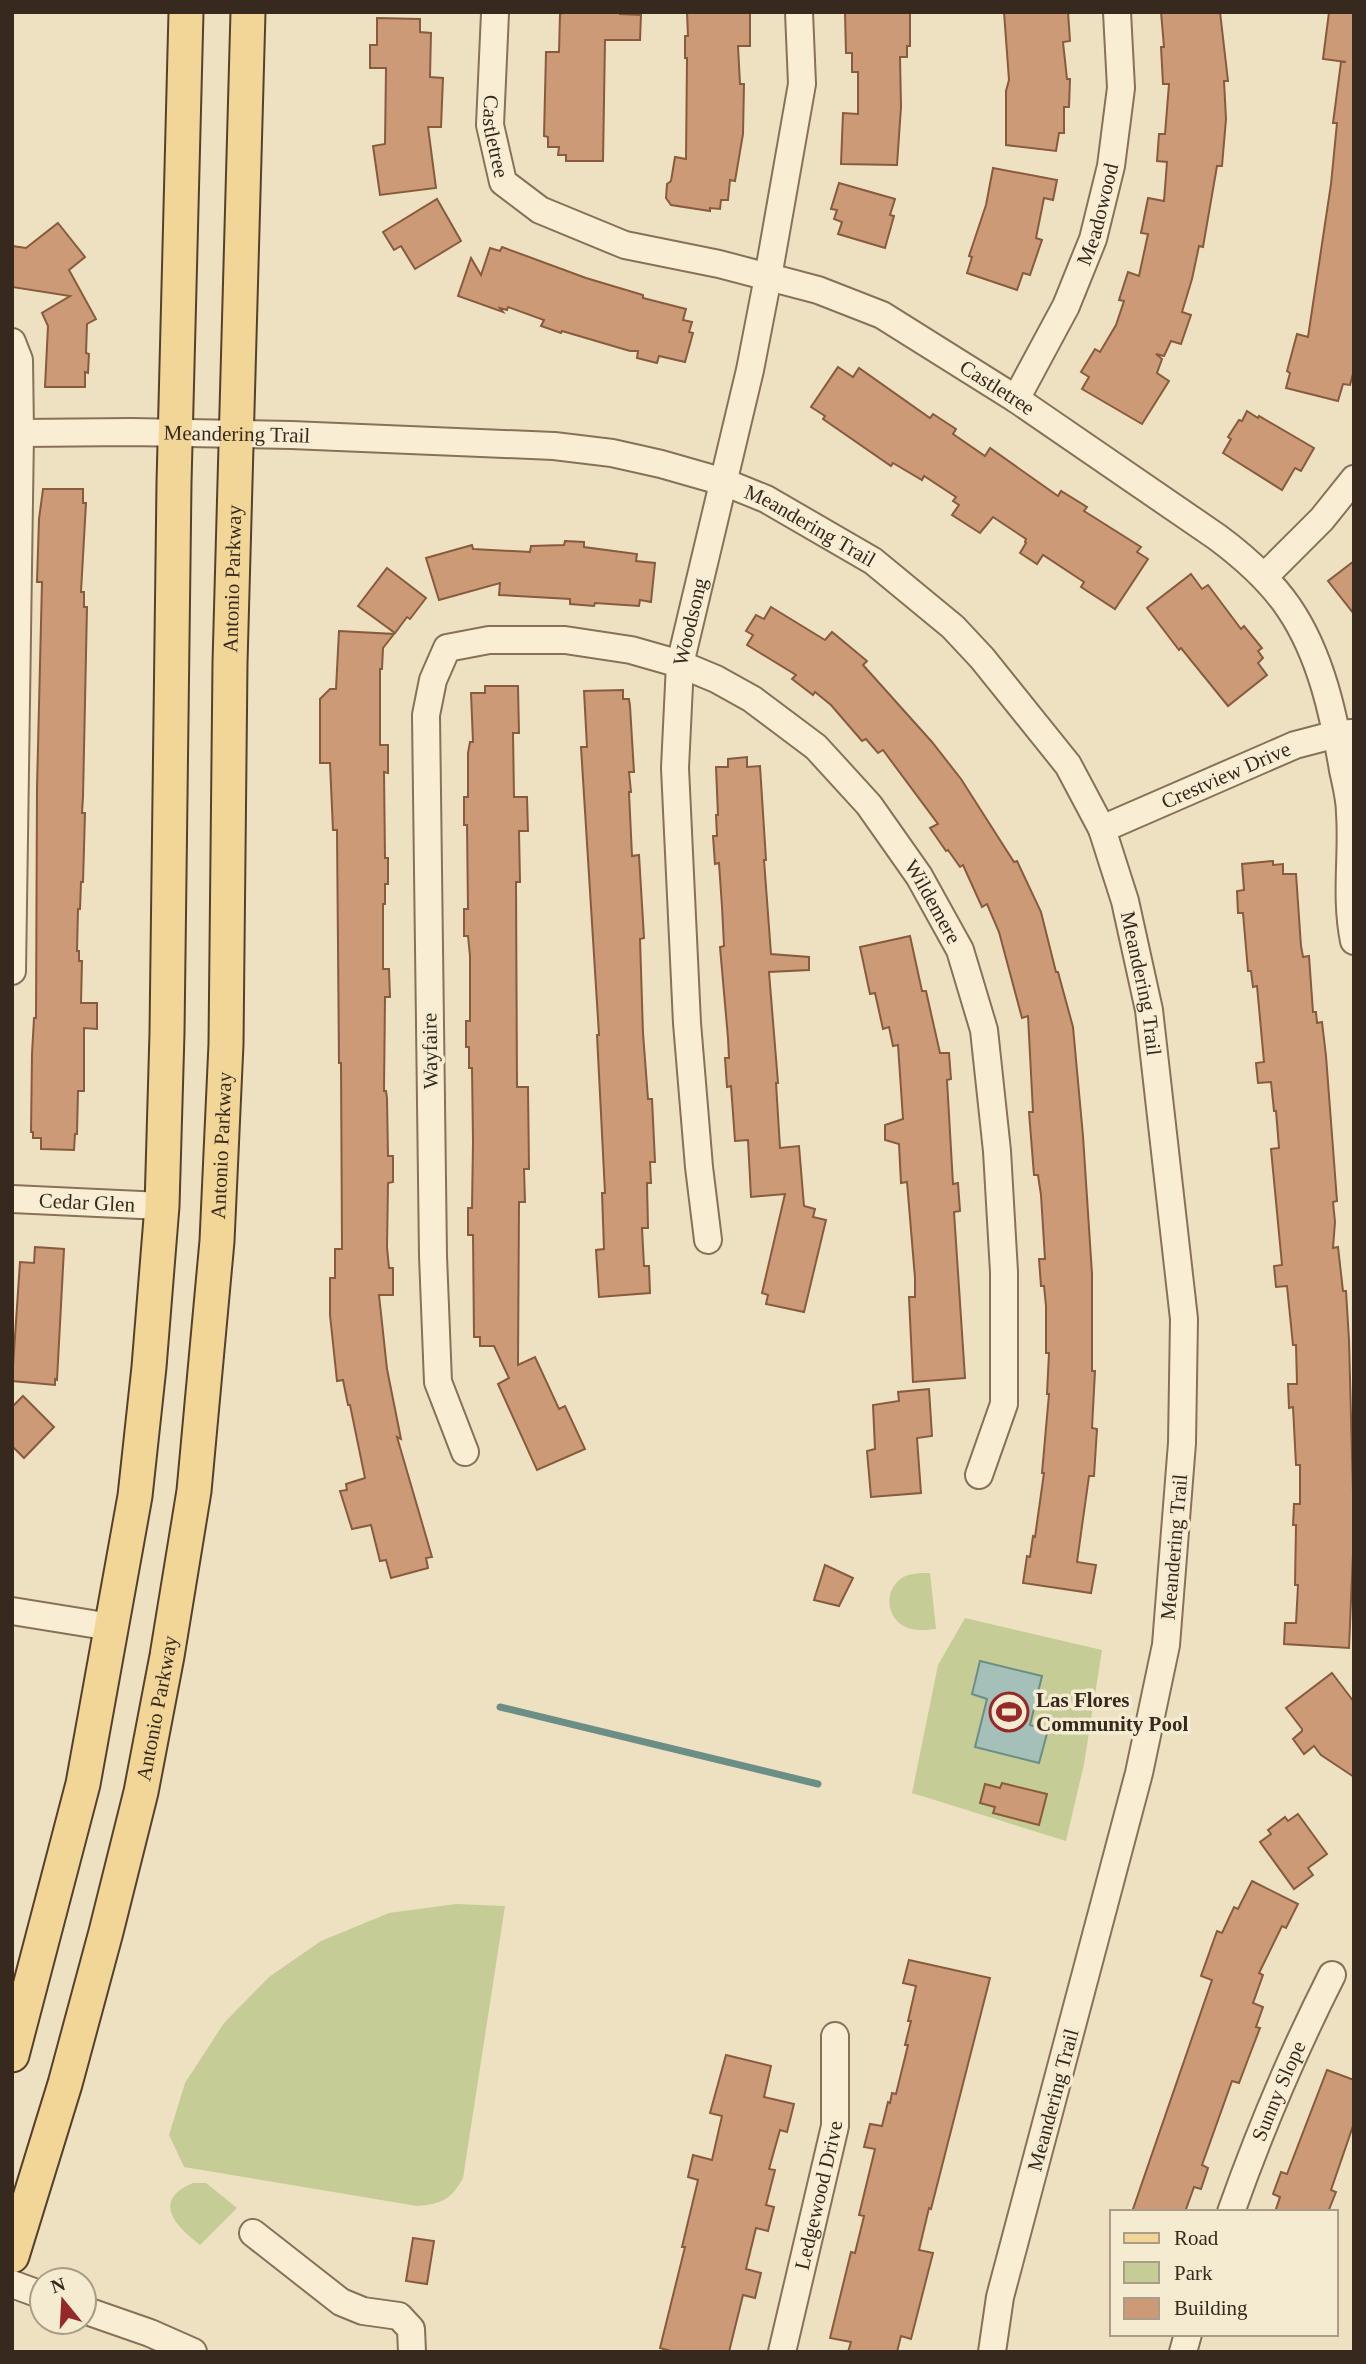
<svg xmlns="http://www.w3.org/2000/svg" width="1366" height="2364" font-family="'Times New Roman',serif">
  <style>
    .green { fill: #c5cc95 }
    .water { fill: #a4c0b8; stroke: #6b8e85; stroke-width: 2 }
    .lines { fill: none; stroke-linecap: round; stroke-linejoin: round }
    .stream { stroke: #6b8e85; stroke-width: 7 }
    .building { fill: #cc9a76; stroke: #875b3e; stroke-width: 2 }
    .minor-casing { stroke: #877158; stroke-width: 30 }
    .major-casing { stroke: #55402d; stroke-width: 37 }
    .minor { stroke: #f9eed4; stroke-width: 26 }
    .major { stroke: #f2d698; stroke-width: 33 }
    .labels { text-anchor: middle; stroke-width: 7; stroke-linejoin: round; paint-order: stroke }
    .street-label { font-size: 21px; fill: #37291d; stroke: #f5ebd0 }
    .poi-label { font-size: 21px; font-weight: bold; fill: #37291d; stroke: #f5ebd0; text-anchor: start }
  </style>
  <rect width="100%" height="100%" fill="#eee1c1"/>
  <g class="green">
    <path d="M930 1573 936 1629C926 1630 917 1631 908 1628 886 1620 883 1590 902 1578 910 1573 921 1573 930 1573Z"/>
    <path d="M965 1618 1102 1650 1084 1764 1066 1841 912 1793 938 1665Z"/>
    <path d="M456 1904 505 1906 463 2178C451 2200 441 2204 417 2206L184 2167 169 2135 185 2083 224 2023 269 1977 321 1941 389 1913Z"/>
    <path d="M193 2183H206L237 2208 200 2245C177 2227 150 2201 193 2183Z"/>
  </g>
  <path class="water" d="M980 1661 1042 1676 1030 1725 1048 1730 1039 1763 975 1747 987 1699 972 1694Z"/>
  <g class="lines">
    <path class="stream" d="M500 1707 818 1784"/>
  </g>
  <g class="building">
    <path d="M565 12H620V14L641 15 640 40H605L603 161H566V155H558L559 147H548V137L544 136 546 52H559L560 14Z"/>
    <path d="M687 12H750V46H738L740 84H744L743 134 735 181 730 180 728 200H721L720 209 710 208V211L671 205 666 198 667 184 671 181 675 157 686 159 687 58H685V36H688Z"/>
    <path d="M845 12H910V46H907V57H900L901 107 897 165 841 164 843 113 858 114V72H852V53H846Z"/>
    <path d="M1004 12H1068L1070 41 1063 42 1067 79H1070L1069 107H1064V133H1059L1056 151 1006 145V91L1009 80Z"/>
    <path d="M1161 12H1220L1228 81H1224L1226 119 1222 166H1217L1203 247 1199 246 1192 279 1182 312 1191 315 1181 344 1171 341 1164 356 1156 354 1162 359 1157 373 1169 381 1142 424 1082 389 1089 377 1081 372 1095 349 1100 352 1116 325 1124 301 1119 300 1128 272 1139 276 1148 234 1141 233 1148 198 1164 201 1167 162 1157 161 1159 134H1165L1169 84H1163L1161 47H1164Z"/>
    <path d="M1329 12H1354V370L1350 385 1343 384 1338 401 1286 388 1290 373 1287 371 1297 334 1308 337 1331 184 1337 123H1333L1341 62H1346L1323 59Z"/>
    <path d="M377 18 420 19V32L431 33 430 77 443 78 441 127H428L436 188 380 195 373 146 385 144 386 68H370V45H377Z"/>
    <path d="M993 168 1057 180 1053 200 1044 198 1036 238 1042 240 1030 275 1023 273 1017 290 967 273 972 257 969 256 986 205Z"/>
    <path d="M839 183 895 199 890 215 894 216 885 248 838 234 842 222 834 219 837 210 831 209Z"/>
    <path d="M437 199 461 241 415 269 401 246 394 250 383 232Z"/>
    <path d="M58 223 85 257 69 270 96 319 87 324 86 353 89 354 88 373 85 372V387H45L48 326 42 313 70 296 12 287V246L26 248Z"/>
    <path d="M502 247 586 278 643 295V298L686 309 683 320 692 322 689 332 693 333 685 362 659 356 657 363 637 358 638 351H630L562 331 561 333 541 326 544 320 508 307 507 310 500 308 503 312 458 296 471 258 481 275 490 248 500 251Z"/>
    <path d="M838 367 853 377 859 368 930 418 933 414 956 429 953 434 985 456 990 448 1058 496 1061 491 1087 507 1084 511 1141 547 1137 552 1148 559 1115 609 1081 587 1084 582 1043 555 1037 564 1020 553 1026 543 1025 542 1026 539 993 517 980 533 952 515 959 505 953 501 956 497 924 476 922 480 893 463 891 466 823 419 825 416 811 407Z"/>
    <path d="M1247 411 1258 418 1259 416 1314 448 1301 471 1295 468 1282 490 1223 453 1231 439 1228 437 1239 420 1242 421Z"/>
    <path d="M43 489H83V503H86L81 592H84V607H87L83 797 82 813H85L83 882H81L80 909H78L77 951H79V961H82L81 1003H97V1029L84 1028V1091H78L77 1134H75L74 1150 41 1149V1138H33V1132H31L32 1054 34 1018H36L37 788 42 582H37L39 519Z"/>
    <path d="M565 541 584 542V547L637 554 636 561 655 563 651 602 640 600 639 606 595 603 594 606 570 604V599L499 595 500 583 439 600 426 558 472 545 473 549 530 552 531 546 564 545Z"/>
    <path d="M1354 561V614L1328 581Z"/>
    <path d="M387 568 426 598 410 619 407 617 395 633 358 606Z"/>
    <path d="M1191 574 1202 589 1208 585 1241 629 1244 626 1262 648 1258 651 1263 658 1258 663 1267 675 1228 706 1181 648 1179 650 1147 608Z"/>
    <path d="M771 607 825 640 832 632 867 661 863 665 932 742 961 779 1014 862 1017 861 1041 912 1056 972H1058L1073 1027 1083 1136 1092 1274V1371H1095L1092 1428 1097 1429 1094 1476H1089L1077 1562 1096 1565 1091 1593 1023 1583 1027 1556 1030 1557 1033 1536 1035 1537 1044 1473H1042L1049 1394H1047L1049 1353H1046V1306L1044 1286H1041L1039 1259H1045L1041 1195 1038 1175H1034L1029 1112H1033L1028 1016 1022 1018 999 932 987 904 982 907 963 865 960 867 948 850 946 851 930 828 938 824 883 750 878 753 866 739 862 741 831 705 815 692 813 695 792 679 796 675 747 645 753 635 746 631 756 615 764 619Z"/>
    <path d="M339 631 394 634 383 648 382 669H380V745H388V773L384 772 385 858H388V884H385V904H383V969H389L390 997H385L384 1091H386L387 1098 388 1156H393V1182L388 1183 387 1247 389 1268H393V1295H379L387 1369 401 1439 397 1437 432 1557 426 1558 428 1568 391 1578 386 1560 380 1561 371 1525 352 1529 340 1491 347 1490 346 1484 365 1478 350 1405H348L343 1380 337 1381 330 1315V1278H335V1249H342L341 1063H339L337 830H333L330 763H320V699L330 689H336Z"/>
    <path d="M485 686H518L519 733H513L514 797H527L528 831H519L520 882H516L517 1087H528L529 1169H524L525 1202H519L518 1365 535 1357 559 1409 565 1406 585 1449 537 1470 498 1384 509 1378 494 1346H480V1337H474L473 1235H468V1208H472L473 1142 472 1068H469V1047H466V1021H470V956L468 936H464V909H468L467 825H464V797H468V753L470 742H473L471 693H485Z"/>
    <path d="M623 690V699H629L630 706 634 772H629L631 792H629L632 856 639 855 644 938 640 939 643 1033 648 1099H652L655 1162H650L651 1183H647L648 1228H642L644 1266H649L650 1293 599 1297 596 1250 604 1249 602 1193H605L597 1035H599L581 747H587L584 691Z"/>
    <path d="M747 757V767L760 766 766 860H764L771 954 809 957V970L769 972 778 1083H776L780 1148 799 1146 804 1206 815 1209 813 1217 826 1220 804 1312 766 1304 768 1295 762 1293 785 1194 751 1197 748 1140 735 1141 731 1086 727 1087 725 1058H729L728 1038 720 947 724 946 722 907 719 863 715 864 713 836H717L716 815H718L716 767H728V759Z"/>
    <path d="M1273 861V865L1283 864V874H1296L1301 946 1303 957 1309 956 1313 1012H1316L1317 1023 1322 1022 1326 1056 1337 1201 1333 1202 1335 1222 1333 1248 1338 1247 1343 1291H1346L1349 1340 1354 1530 1349 1648 1284 1644 1285 1623H1296L1298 1585H1295L1296 1525H1293L1294 1504H1300V1465H1296L1293 1407 1289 1408 1288 1384H1297L1296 1345H1293L1287 1286 1276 1287 1274 1266 1282 1265 1271 1149 1279 1148 1276 1111H1274L1271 1082 1258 1083 1256 1063 1264 1062 1257 986 1253 987 1251 971H1248L1243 913H1238L1237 891 1244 890 1242 864Z"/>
    <path d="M910 936 922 991H926L940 1053H949L951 1079 947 1080 953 1184 958 1183 960 1211 954 1212 965 1378 913 1382 909 1297H915V1278L907 1182 901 1183 899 1144 885 1140V1125L903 1119 898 1045 893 1046 889 1027 883 1029 875 993 870 994 860 947Z"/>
    <path d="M35 1247 64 1249 57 1380 55 1379V1385L12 1381 20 1262 34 1263Z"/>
    <path d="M929 1389 932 1436 917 1438 921 1493 871 1497 867 1451 875 1449 873 1405 899 1401 898 1392Z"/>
    <path d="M23 1396 54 1427 24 1458 12 1446V1407Z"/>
    <path d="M825 1565 853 1578 839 1606 814 1600Z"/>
    <path d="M1332 1673 1354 1702V1777L1321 1755 1314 1746 1304 1754 1293 1739 1302 1731V1729L1286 1708Z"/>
    <path d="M1002 1783 1047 1794 1039 1825 993 1813 995 1807 980 1803 985 1784 1000 1788Z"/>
    <path d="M1298 1814 1327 1854 1308 1868 1313 1875 1294 1889 1260 1842 1271 1834 1268 1830 1285 1817 1288 1821Z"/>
    <path d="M1252 1881 1298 1904 1286 1928 1282 1926 1259 1973 1263 1975 1253 2003 1263 2007 1256 2027 1260 2028 1250 2054 1239 2083 1232 2081 1202 2165 1208 2168 1201 2189 1194 2187 1185 2212H1132L1212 1980 1201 1976 1217 1931 1222 1933 1234 1907 1238 1909Z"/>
    <path d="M909 1960 990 1978 931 2209 929 2208 919 2250 933 2253 911 2339 901 2336 897 2352H848L851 2342 830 2338 851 2252 855 2253 864 2216 859 2215 875 2149 864 2147 870 2124 882 2126 888 2102 890 2103 892 2093 896 2094 908 2045H905L911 2021H908L916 1986 903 1983Z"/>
    <path d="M726 2055 771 2066 764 2097 794 2104 787 2132 780 2130 769 2169 775 2170 766 2205 774 2207 768 2231 756 2228 746 2269 761 2273 755 2298 743 2295 729 2352H675L660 2348 685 2247H682L698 2180 688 2177 693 2155 712 2160 722 2116 710 2113Z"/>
    <path d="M1327 2070 1354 2080V2123L1331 2190 1336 2192 1328 2212H1275L1280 2197 1273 2194 1281 2172 1287 2174Z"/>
    <path d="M413 2238 434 2241 427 2284 406 2281Z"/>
  </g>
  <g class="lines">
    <defs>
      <g id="minor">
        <path id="s1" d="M495 13 490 125 503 182 540 210 625 245 719 264 818 290 882 315 1016 399 1217 537C1244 557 1270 580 1289 608 1321 655 1334 716 1343 770 1346 784 1350 799 1350 813 1353 855 1345 897 1354 941"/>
        <path d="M12 342 19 360 20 433 12 971"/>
        <path id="s2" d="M1016 399 1066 306 1093 239 1111 166 1121 88 1117 12"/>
        <path id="s3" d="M20 433 131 432 291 435 554 446 612 453 661 464 724 482 766 499 873 561 953 627 982 658 1068 765 1102 829 1125 901 1149 1010 1184 1319 1182 1443 1166 1645 1139 1773 1000 2297 992 2352"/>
        <path d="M1264 577 1322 519 1354 479"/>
        <path id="s4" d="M1102 829 1295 745 1337 734 1352 733"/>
        <path id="s5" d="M12 1199 162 1206"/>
        <path id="s6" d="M708 1240 699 1167 687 1023 675 768 680 664 750 370 768 277 802 84 799 12"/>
        <path id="s7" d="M465 1452 438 1382 433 1256 426 715 433 680 447 648 489 640H565L631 650 680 664 716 679 752 699 816 747 869 805 919 876 960 950 984 1030 997 1151 1004 1272V1404L979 1475"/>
        <path d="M12 1611 111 1627"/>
        <path id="s8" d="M1231 2212C1260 2130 1293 2052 1332 1975"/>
        <path d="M253 2233 341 2302 363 2311 399 2316 411 2329 412 2352"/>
        <path d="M12 2284 42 2295"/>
        <path d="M84 2310 150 2333 193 2352"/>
        <path id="s9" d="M782 2352 835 2126V2036"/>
        <path d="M1183 2352 1188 2334"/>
      </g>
      <g id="major">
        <path d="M12 2055 83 1784 135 1496 149 1367 162 1206 167 1033 174 483 186 12"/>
        <path id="s10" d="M12 2256 65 2084 106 1932 141 1792 167 1656 194 1491 217 1241 226 1044 230 663 248 12"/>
      </g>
    </defs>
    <use href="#minor" class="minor-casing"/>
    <use href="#major" class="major-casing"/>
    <use href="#minor" class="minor"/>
    <use href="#major" class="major"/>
  </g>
  <defs>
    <symbol id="stadium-ring" viewBox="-11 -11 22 22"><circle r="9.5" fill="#f5ebd0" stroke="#962829" stroke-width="1.5"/><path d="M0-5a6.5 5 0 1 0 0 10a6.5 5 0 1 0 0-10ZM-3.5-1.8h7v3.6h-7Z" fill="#962829"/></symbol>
  </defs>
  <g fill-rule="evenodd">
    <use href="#stadium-ring" x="987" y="1690" width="44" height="44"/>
  </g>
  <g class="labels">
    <g class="street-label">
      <text dy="7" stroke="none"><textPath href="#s1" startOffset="124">Castletree</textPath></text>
      <text dy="7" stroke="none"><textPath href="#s2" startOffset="203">Meadowood</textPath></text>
      <text dy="7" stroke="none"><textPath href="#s1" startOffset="712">Castletree</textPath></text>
      <text dy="7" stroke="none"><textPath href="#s3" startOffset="217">Meandering Trail</textPath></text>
      <text dy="7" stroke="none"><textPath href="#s3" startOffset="805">Meandering Trail</textPath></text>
      <text dy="7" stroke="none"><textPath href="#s10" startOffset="1701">Antonio Parkway</textPath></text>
      <text dy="7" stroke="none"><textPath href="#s6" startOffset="621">Woodsong</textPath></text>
      <text dy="7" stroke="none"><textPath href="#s4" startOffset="135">Crestview Drive</textPath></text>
      <text dy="7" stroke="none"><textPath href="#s7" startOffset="1404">Wildemere</textPath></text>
      <text dy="7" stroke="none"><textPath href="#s3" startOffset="1393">Meandering Trail</textPath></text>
      <text transform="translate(430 1051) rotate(-91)" y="7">Wayfaire</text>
      <text dy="7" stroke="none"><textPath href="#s10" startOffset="1134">Antonio Parkway</textPath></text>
      <text dy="7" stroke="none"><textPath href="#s5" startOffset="75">Cedar Glen</textPath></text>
      <text transform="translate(1174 1547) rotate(-85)" y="7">Meandering Trail</text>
      <text dy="7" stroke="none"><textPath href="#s10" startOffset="567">Antonio Parkway</textPath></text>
      <text dy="7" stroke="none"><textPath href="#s8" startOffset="130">Sunny Slope</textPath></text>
      <text transform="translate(1053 2100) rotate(-75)" y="7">Meandering Trail</text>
      <text dy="7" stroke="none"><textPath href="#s9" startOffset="161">Ledgewood Drive</textPath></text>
    </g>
    <g class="poi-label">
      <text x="1036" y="1707">Las Flores<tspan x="1036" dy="24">Community Pool</tspan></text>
    </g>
  </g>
  <rect width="1366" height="2364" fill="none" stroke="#37291d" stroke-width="28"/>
  <rect x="1110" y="2210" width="228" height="126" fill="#f5ebd0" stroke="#a99d88" stroke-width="2"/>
  <rect x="1124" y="2233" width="35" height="10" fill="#f2d698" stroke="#a99d88" stroke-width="2"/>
  <text x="1174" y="2245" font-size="21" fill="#37291d">Road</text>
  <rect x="1124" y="2262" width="35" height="21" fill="#c5cc95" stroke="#a99d88" stroke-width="2"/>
  <text x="1174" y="2280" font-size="21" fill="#37291d">Park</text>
  <rect x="1124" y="2298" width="35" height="21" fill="#cc9a76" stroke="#a99d88" stroke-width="2"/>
  <text x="1174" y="2315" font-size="21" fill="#37291d">Building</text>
  <g transform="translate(63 2301) rotate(342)"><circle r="33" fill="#f5ebd0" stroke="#a99d88" stroke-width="2"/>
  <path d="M0-5L12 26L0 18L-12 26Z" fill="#962829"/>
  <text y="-10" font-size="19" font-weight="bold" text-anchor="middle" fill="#37291d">N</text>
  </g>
</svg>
